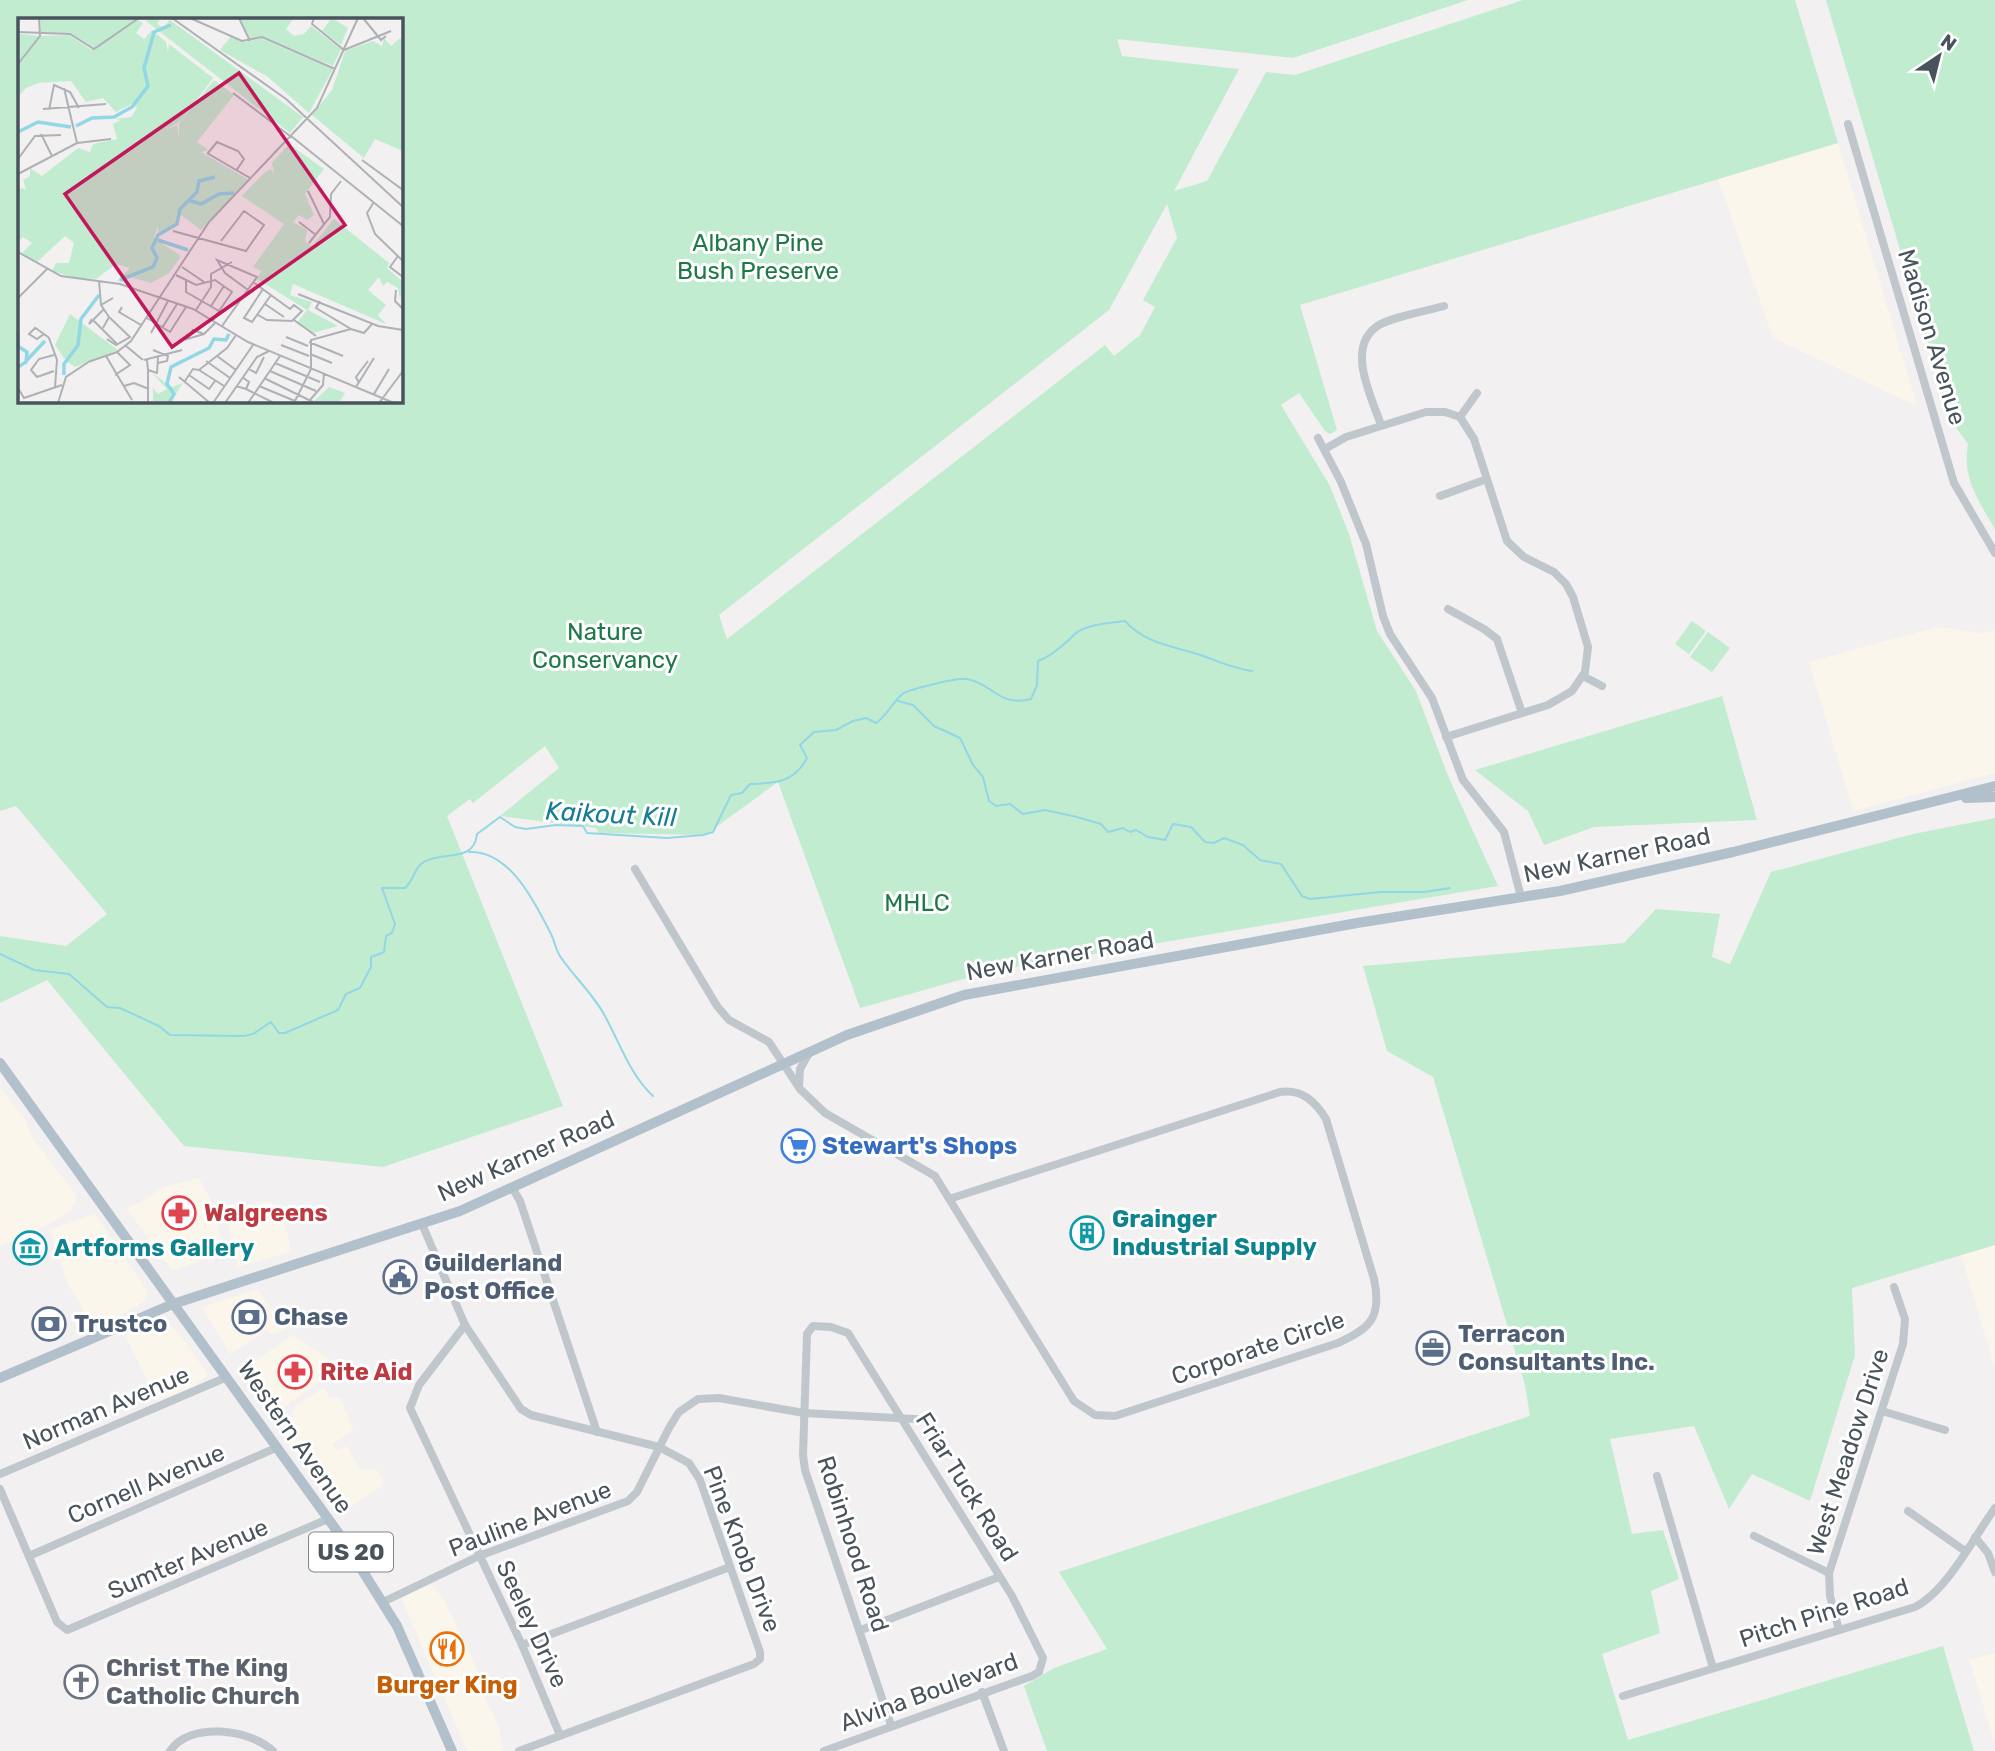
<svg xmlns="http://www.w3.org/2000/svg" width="1995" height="1751" font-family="Rubik,sans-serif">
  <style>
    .commercial { fill: #fbf6eb }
    .green { fill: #c2ecd0; fill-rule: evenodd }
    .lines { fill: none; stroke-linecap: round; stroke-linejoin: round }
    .stream { stroke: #92d7e5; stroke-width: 2 }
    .minor { stroke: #bfc7cd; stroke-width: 8 }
    .major { stroke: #b2c0cc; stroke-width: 10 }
    .labels { text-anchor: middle; stroke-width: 6; stroke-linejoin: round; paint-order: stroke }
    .shield { fill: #fff; stroke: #80878d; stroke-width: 2 }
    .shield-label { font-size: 23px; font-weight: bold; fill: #49535c }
    .park-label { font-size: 24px; fill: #1e7848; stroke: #fff }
    .street-label { font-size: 24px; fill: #49535c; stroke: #fff }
    .shop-label { font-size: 24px; font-weight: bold; fill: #366cbe; stroke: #fff; text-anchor: start }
    .health-label { font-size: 24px; font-weight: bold; fill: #be3a42; stroke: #fff; text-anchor: start }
    .culture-label { font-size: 24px; font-weight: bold; fill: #0d838f; stroke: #fff; text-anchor: start }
    .service-label { font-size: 24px; font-weight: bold; fill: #4e5e75; stroke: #fff; text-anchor: start }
    .worship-label { font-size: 24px; font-weight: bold; fill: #5b616d; stroke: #fff; text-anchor: start }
    .food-label { font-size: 24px; font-weight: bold; fill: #c56008; stroke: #fff }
    .water-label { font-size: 26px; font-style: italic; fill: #167d92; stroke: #fff }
    .inset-river { fill: none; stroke: #92d7e5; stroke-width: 3.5 }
    .inset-road { fill: none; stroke: #aeb1b5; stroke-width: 2 }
    .view { fill: #c2185b; fill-opacity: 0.15; stroke: #c2185b; stroke-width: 3.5 }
    .inset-edge { fill: none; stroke: #49535c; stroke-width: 3.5 }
  </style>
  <rect width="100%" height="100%" fill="#f2f0f0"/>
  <g class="commercial">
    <path d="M1838 143 1917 406 1773 338 1718 179Z"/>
    <path d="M1937 627 1980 633 1995 631V773L1853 811 1809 662Z"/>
    <path d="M0 1087 26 1121 32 1137 77 1196 72 1210 35 1232 0 1246Z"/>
    <path d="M199 1178 210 1198 225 1252 172 1271 126 1208 140 1203 163 1187Z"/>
    <path d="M261 1202H271L283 1213 291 1252 238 1267 228 1226 234 1211Z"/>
    <path d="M95 1214 148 1292 144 1301 131 1310 92 1327 67 1282 49 1230Z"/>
    <path d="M1995 1245V1368L1961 1255Z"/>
    <path d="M257 1289 286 1328 274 1335 267 1330 230 1354 202 1307Z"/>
    <path d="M156 1322 172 1327 182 1337 208 1375 194 1386 157 1401 126 1338 128 1333Z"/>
    <path d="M293 1335 334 1362 327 1374 282 1409 251 1364Z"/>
    <path d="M324 1388 330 1397H338L342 1401 353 1430 304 1463 282 1433 296 1405Z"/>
    <path d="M331 1444 338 1450 347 1446 361 1470 376 1469 383 1478 382 1486 352 1506 336 1507 308 1471 314 1465 312 1459Z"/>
    <path d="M432 1584 447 1605 478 1672 487 1703 499 1726 502 1751H467L401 1598Z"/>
    <path d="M1995 1653V1744L1969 1660Z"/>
  </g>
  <g class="green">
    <path d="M0 0H1468L1293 58 1117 39 1122 56 1239 69 1174 191 1207 181 1266 72 1295 75 1523 0H1795L1838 143 1300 305 1337 430 1330 434 1325 431 1299 393 1281 405 1330 486 1349 534 1377 631 1416 691 1448 776 1498 886 992 971 860 1008 778 782 705 835 599 833 596 828 500 816 559 768 545 746 473 803 470 799 447 816 563 1106 383 1167 184 1146 47 980 0 1003V936L66 946 107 914 16 806 0 811ZM19 19H401V401H19ZM1167 204 1177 238 1143 300 1155 307 1140 335 1114 356 1105 345 727 639 719 615 1109 310Z"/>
    <path d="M1826 0H1995V529C1978 500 1962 478 1968 444L1951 420 1912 289 1914 276 1904 263Z"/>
    <path d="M1692 621 1706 631 1689 654 1675 644Z"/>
    <path d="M1708 632 1730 648 1712 672 1690 657Z"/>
    <path d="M1722 696 1757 820 1594 827 1544 845 1528 811 1475 770Z"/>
    <path d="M1995 818V1245L1852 1288 1855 1355 1810 1501 1752 1474 1729 1509 1694 1426 1610 1439 1632 1534 1663 1530 1679 1579 1651 1591 1660 1633 1602 1654 1628 1740 1943 1646 1974 1751H1047L1024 1686 1054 1668 1107 1649 1059 1572 1530 1416 1525 1385 1433 1077 1387 1051 1363 966 1624 943 1656 909 1720 914 1712 957 1730 964 1771 872 1913 834Z"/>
  </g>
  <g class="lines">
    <g class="stream">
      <path d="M898 701 913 705 934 726 960 738 973 765 983 777 989 801 996 806 1010 804 1023 814 1045 810 1077 817 1101 824 1108 832 1123 828 1130 832 1136 830 1148 837 1165 840 1173 824 1191 827 1205 842 1214 843 1224 838 1243 845 1260 860 1281 864 1302 896 1310 899 1381 892H1424L1450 888"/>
      <path d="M469 852C510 850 535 903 551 934 555 942 556 952 562 959 576 979 595 996 606 1018 620 1044 631 1076 653 1096"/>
      <path d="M0 954 34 970 69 974 107 1007 120 1008 159 1026 170 1035 244 1036 253 1034 271 1022 279 1033H285L338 1010 346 994 360 988 371 967V957L384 952 386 936 392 933 395 924 382 888H405C413 881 414 870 421 864 440 849 474 865 477 834L500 817 515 827 526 829 556 825 583 826 587 833 667 838 703 835 713 832 731 795 742 793 750 784C775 783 794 783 807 758L800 745 814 732 836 730 853 721 866 718 876 723C886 717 896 697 904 693 912 689 958 677 967 679 994 684 998 707 1031 699L1037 685 1038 661C1052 656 1065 644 1075 634 1086 624 1111 623 1125 621 1144 642 1167 645 1194 653 1214 659 1230 668 1252 671"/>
    </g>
    <g class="minor">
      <path d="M1848 124 1954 483 1995 553"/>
      <path d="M1460 417 1477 393"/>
      <path d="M1381 425C1372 398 1346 349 1376 327 1389 317 1427 311 1444 306"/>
      <path d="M1318 438 1341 482 1366 544 1383 616 1390 634 1432 698 1463 780 1504 832 1521 897"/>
      <path d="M1325 449 1346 437 1426 412H1445L1460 417 1474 439 1507 541 1524 557 1554 572 1566 584 1573 597 1588 647 1585 672 1572 691 1548 705 1446 737"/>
      <path d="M1440 496 1487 479"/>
      <path d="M1448 609 1484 629 1497 639 1522 713"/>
      <path d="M1583 676 1602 686"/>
      <path d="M635 869 717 1006 729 1020 769 1042 800 1089 825 1113 935 1176 1074 1401 1095 1415 1115 1416 1338 1343C1371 1328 1382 1317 1374 1279L1326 1119C1315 1101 1302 1089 1280 1092L949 1199"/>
      <path d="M799 1086 800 1069 809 1053"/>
      <path d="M513 1189 520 1201 597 1432"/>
      <path d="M422 1224 465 1325 521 1409 531 1415 659 1447 689 1463 700 1480 760 1652V1659L754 1664 519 1751"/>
      <path d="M465 1325 419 1385 410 1408 522 1645 560 1735"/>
      <path d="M1882 1411 1945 1430"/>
      <path d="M0 1474 227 1377"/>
      <path d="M1657 1476 1713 1668"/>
      <path d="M0 1489 57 1622 67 1630 328 1519"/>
      <path d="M1908 1511 1965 1551"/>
      <path d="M1754 1536 1829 1573"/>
      <path d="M1975 1537 1988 1553 1995 1572"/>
      <path d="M29 1556 278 1447"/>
      <path d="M383 1602 479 1556 628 1501 637 1492 669 1428 679 1412 698 1399 719 1398 804 1413 933 1420"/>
      <path d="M861 1630 999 1577"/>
      <path d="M1839 1630 1830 1596 1829 1573 1903 1344 1905 1319 1894 1287"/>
      <path d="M522 1645 730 1567"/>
      <path d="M982 1692 1004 1751"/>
      <path d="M1623 1696 1915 1607C1947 1591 1974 1537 1995 1508"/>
      <path d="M170 1751C190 1721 250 1729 273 1751"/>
      <path d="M824 1751 1032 1676 1039 1672 1043 1658 1012 1596 848 1333 831 1327 813 1326 807 1334 803 1455 805 1470 891 1725"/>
    </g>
    <g class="major">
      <path d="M1966 798 1995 797"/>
      <path d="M0 1063 342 1538 397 1626 452 1751"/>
      <path d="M0 1378 173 1304 460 1211 847 1035 964 995 1357 923 1560 891 1733 852 1995 786"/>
    </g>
  </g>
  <defs>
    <symbol id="supermarket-ring" viewBox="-11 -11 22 22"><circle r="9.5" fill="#fff" stroke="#3f7fe0" stroke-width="1.5"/><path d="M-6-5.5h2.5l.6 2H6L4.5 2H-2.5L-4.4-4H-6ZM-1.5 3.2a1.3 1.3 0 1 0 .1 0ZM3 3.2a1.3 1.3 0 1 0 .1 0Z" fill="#3f7fe0"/></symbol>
    <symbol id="pharmacy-ring" viewBox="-11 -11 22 22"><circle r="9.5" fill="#fff" stroke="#e0444e" stroke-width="1.5"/><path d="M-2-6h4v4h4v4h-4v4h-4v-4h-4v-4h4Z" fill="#e0444e"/></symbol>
    <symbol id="building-ring" viewBox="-11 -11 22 22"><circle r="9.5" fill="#fff" stroke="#0f9aa8" stroke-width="1.5"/><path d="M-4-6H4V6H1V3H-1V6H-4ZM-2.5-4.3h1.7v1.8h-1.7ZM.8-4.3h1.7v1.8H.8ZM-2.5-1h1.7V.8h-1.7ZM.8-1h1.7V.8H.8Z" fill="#0f9aa8"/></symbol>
    <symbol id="museum-ring" viewBox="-11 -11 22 22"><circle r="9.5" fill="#fff" stroke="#0f9aa8" stroke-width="1.5"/><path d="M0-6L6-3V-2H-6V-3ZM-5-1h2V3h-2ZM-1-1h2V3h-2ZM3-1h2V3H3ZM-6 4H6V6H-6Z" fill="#0f9aa8"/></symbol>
    <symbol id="civic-ring" viewBox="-11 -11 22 22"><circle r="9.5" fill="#fff" stroke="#5c6f8a" stroke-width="1.5"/><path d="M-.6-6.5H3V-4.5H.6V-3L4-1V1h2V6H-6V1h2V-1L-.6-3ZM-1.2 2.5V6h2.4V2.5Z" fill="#5c6f8a"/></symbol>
    <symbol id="bank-ring" viewBox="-11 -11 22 22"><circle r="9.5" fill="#fff" stroke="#5c6f8a" stroke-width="1.5"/><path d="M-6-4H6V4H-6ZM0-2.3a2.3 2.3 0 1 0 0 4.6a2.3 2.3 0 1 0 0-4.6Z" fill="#5c6f8a"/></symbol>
    <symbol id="office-ring" viewBox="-11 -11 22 22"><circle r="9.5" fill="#fff" stroke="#5c6f8a" stroke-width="1.5"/><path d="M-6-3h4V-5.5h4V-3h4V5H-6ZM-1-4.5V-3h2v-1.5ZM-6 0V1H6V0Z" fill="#5c6f8a"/></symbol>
    <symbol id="restaurant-ring" viewBox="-11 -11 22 22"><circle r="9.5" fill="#fff" stroke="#e8710a" stroke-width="1.5"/><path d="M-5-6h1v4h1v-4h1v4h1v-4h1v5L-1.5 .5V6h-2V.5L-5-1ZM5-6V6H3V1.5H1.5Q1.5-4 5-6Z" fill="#e8710a"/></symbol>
    <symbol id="church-ring" viewBox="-11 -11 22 22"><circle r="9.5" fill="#fff" stroke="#6b7280" stroke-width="1.5"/><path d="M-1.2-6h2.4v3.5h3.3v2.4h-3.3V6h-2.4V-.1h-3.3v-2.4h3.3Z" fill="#6b7280"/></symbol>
  </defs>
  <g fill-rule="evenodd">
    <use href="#supermarket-ring" x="779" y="1127" width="38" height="38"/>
    <use href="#pharmacy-ring" x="160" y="1194" width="38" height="38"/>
    <use href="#building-ring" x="1068" y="1214" width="38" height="38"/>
    <use href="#museum-ring" x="11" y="1229" width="38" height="38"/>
    <use href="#civic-ring" x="381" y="1258" width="38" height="38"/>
    <use href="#bank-ring" x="230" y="1298" width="38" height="38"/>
    <use href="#bank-ring" x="30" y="1305" width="38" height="38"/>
    <use href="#office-ring" x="1414" y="1329" width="38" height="38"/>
    <use href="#pharmacy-ring" x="276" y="1353" width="38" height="38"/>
    <use href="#restaurant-ring" x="428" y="1630" width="38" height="38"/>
    <use href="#church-ring" x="62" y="1663" width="38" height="38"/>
  </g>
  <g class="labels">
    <rect class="shield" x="309" y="1532.5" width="84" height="39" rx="5"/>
    <g class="shield-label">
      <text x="351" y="1560">US 20</text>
    </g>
    <g class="park-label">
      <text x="758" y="251">Albany Pine<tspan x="758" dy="28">Bush Preserve</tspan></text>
      <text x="605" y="640">Nature<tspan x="605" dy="28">Conservancy</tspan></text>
      <text x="917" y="911">MHLC</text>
    </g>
    <g class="street-label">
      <text transform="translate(1932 337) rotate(73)" y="8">Madison Avenue</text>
      <text transform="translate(1617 855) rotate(-12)" y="8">New Karner Road</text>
      <text transform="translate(1060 956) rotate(-10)" y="8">New Karner Road</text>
      <text transform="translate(526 1156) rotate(-24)" y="8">New Karner Road</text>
      <text transform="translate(1258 1348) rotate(-19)" y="8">Corporate Circle</text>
      <text transform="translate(106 1408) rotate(-23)" y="8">Norman Avenue</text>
      <text transform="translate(295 1437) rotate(55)" y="8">Western Avenue</text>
      <text transform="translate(1848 1452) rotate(-72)" y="8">West Meadow Drive</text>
      <text transform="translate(146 1484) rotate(-23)" y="8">Cornell Avenue</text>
      <text transform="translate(967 1487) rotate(58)" y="8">Friar Tuck Road</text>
      <text transform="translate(530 1519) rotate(-21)" y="8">Pauline Avenue</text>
      <text transform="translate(853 1544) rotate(72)" y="8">Robinhood Road</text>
      <text transform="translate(742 1549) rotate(69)" y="8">Pine Knob Drive</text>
      <text transform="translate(188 1559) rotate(-23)" y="8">Sumter Avenue</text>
      <text transform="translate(1824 1613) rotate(-18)" y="8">Pitch Pine Road</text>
      <text transform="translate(532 1624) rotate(65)" y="8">Seeley Drive</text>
      <text transform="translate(929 1692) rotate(-20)" y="8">Alvina Boulevard</text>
    </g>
    <g class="shop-label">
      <text x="822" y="1154">Stewart's Shops</text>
    </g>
    <g class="health-label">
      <text x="204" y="1221">Walgreens</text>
      <text x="320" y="1380">Rite Aid</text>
    </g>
    <g class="culture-label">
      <text x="1112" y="1227">Grainger<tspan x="1112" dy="28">Industrial Supply</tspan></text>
      <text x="54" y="1256">Artforms Gallery</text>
    </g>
    <g class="service-label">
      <text x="424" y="1271">Guilderland<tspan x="424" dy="28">Post Office</tspan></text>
      <text x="274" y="1325">Chase</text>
      <text x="74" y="1332">Trustco</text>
      <text x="1458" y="1342">Terracon<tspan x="1458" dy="28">Consultants Inc.</tspan></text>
    </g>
    <g class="worship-label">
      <text x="106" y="1676">Christ The King<tspan x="106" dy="28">Catholic Church</tspan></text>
    </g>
    <g class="food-label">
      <text x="447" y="1693">Burger King</text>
    </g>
    <g class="water-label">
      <text transform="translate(611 814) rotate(3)" y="9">Kaikout Kill</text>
    </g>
  </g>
  <g transform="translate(18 18)">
    <rect width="385" height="385" fill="#f2f0f0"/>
    <path d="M22 0 119 1 77 30 54 16H23ZM130 0H143L139 6 145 9 152 2 285 99 272 115 128 3ZM222 0H276L268 11 276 18 286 16 293 8 323 31 315 48 247 20 233 22ZM314 0 330 10 323 27 304 13ZM120 2 125 5 118 15 126 21 134 12 148 24 150 34 151 26 195 60 163 103 147 112 159 107 161 121V106L196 62 216 77 179 124 190 132 183 134 231 162 183 212 163 197 159 206 140 217V208L136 220 163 238 151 255 133 265 111 259 107 265 99 263 112 250 98 246 78 261 57 260 34 253 38 245H51L56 225 47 218 19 244 4 235 14 225 5 219 0 224V170L8 171 5 162 12 158V150L24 158 60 130 72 134 75 126 99 121 95 106 103 102 97 101 113 99 119 90 114 86 98 94 85 80 68 84 53 63 21 65 8 70 0 79V47L23 18 51 17 72 31ZM2 16 21 18 0 45V20ZM213 18 228 24 242 20 315 51 291 95 250 59 202 32ZM366 20 373 28 382 20 385 23V133L357 121 346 140 294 97 314 72 327 33 355 23 364 28ZM271 126 306 151 287 176 296 197 289 202 281 197 275 204 289 212 287 223 294 228 316 201 371 245 369 250 385 264 382 282 380 270 369 264 365 268 361 259 350 272 368 287 360 297 368 306 275 266 272 277 294 284 290 292 320 308 295 315 279 305 289 292 239 261 243 253 235 249 266 206 224 178 246 155 252 151 256 155 254 145ZM52 296 100 332 57 349 48 343 37 327ZM134 355 154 369 165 365 152 385 135 383V370L140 376 149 371ZM311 369 327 375 321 385H294Z" fill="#c2ecd0"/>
    <path class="inset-river" d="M58 108 74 100 96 99 114 89 130 68 126 50 136 14 153 7M0 114 20 104 53 109M170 182 183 186 201 176 216 175M140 222 170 232M102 262 135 249 139 240 134 230 140 217 159 206 162 191 179 174 181 163 197 159M0 315V328L9 334 8 344 0 349M9 342 27 323M46 357V346L60 327 63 301 81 277M151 385 156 376 149 366 153 349 191 330 196 321 208 322 211 316"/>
    <path class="inset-road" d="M154 0 268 81 385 189M172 0 224 23 244 19 317 51M221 0 232 23M296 0 294 6 326 32 373 13M345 0 363 22 368 18M0 14 52 16 76 31 121 0M0 46 22 18 21 0M46 70 59 125M215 75 272 118M25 91 88 86M31 92 36 67 52 74 61 90M23 116 34 138M273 118 385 208M189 135 232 160M190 135 199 124 220 133 226 141 218 153M0 141 17 118 43 117M344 142 385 172M0 156 59 125 93 121M290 173 306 206M356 184 349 195 357 216 385 243M281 204 298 217M155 213 228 233 246 207 226 193 203 223M291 225 312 199 313 176 323 163M0 234 43 258 102 266 175 291 230 324 376 385M380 238 372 249 385 259M164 249 186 264M158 257 178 267 197 262 214 274 195 302M81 263 83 287 91 299 85 310M168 263V274L201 293M235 264 272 291 276 287 284 293 274 303 249 302 240 297M245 271 226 300 234 304 253 277M378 272 377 283 385 291M280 276 360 308 385 312M0 280 29 251M302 283 298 290 333 311 346 315 354 306M247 286 266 299M83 287 95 280 88 284M193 288 206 268M104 289 101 294 123 307M178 292 193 269V256L214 244M129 300 152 314 168 289M74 301 71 306 86 291M75 302 100 327M276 302 298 318M204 308 239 259 199 242 207 255 230 272M144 310 159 286M133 315 150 283M26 316 19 321 11 316 17 310 19 311 30 319 31 320 39 342 37 369M186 316 175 312 169 321 186 316 198 304M268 319 290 328M89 321 98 327 112 319 91 299M291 324 325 338M263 327 291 338M108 328 125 342M135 332 150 338 149 343 140 345M292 336 314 345M88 338 114 382M199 338 218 352M126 342 164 332M129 342 130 352 139 355 140 339M188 343 212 360M70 344 99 334 113 323 191 204 299 90 340 0M257 345 302 364M231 351 238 355 246 339M130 352V385M181 352 206 368M36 353 19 359 13 352 21 341 36 337M252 353 298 373M97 357 112 347 99 334M171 357 191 371 197 363M161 359 192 385M246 360 295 384M167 363 175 351 181 352 209 330 218 317M341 365 338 359 350 343M106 368 116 365 131 371M218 368 228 371 231 364 224 359M241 368 277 383M338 369 356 340M0 370 6 380 44 367M228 371 256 385M356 376 371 351M292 382 305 367 306 355M40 385 48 359 72 343M195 385 235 327M207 385 239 339 251 333M230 385 262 338M276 385 293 351V322L333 311M361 385 385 353"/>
    <path class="view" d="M221 55 327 207 154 329 47 176Z"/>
    <rect width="385" height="385" class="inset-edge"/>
  </g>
  <g transform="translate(1939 56) rotate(35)" stroke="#ffffff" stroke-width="5" paint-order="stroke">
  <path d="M0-5L12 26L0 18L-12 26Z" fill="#49535c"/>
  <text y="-10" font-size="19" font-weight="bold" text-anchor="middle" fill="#49535c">N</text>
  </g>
</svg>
